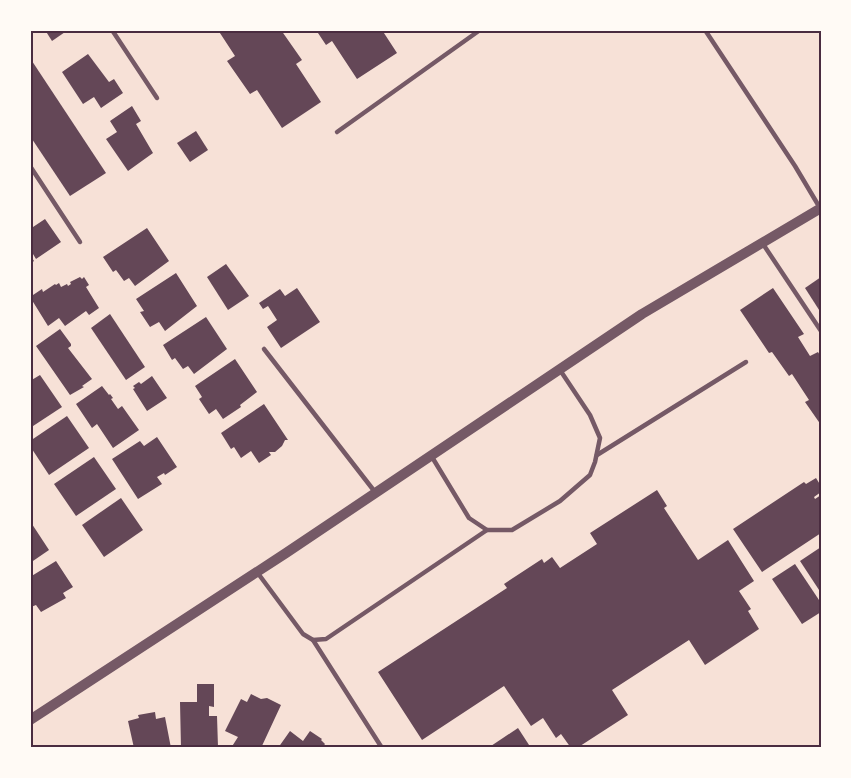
<svg xmlns="http://www.w3.org/2000/svg" width="851" height="778" font-family="Overpass,sans-serif">
  <style>
    .building { fill: #644757 }
    .lines { fill: none; stroke-linecap: round; stroke-linejoin: round }
    .service { stroke: #755966; stroke-width: 4.5 }
    .tertiary { stroke: #755966; stroke-width: 10 }
    .neatline { fill: none; stroke: #4a2c40; stroke-width: 2 }
  </style>
  <rect width="100%" height="100%" fill="#f7e1d7"/>
  <g class="building">
    <path d="M45 30H68L52 41Z"/>
    <path d="M218 30H281L302 60 296 64 321 102 282 128 257 90 250 94 227 61 235 56Z"/>
    <path d="M316 30H382L397 53 357 79 332 41 326 45Z"/>
    <path d="M88 54 109 82 114 79 123 93 101 108 94 97 83 104 62 72Z"/>
    <path d="M30 58 106 173 70 196 30 136Z"/>
    <path d="M132 106 141 121 136 124 153 153 128 171 106 139 117 132 110 121Z"/>
    <path d="M196 131 208 150 190 162 177 143Z"/>
    <path d="M45 219 61 242 36 259 33 254 31 256 34 261 30 264V229Z"/>
    <path d="M147 228 169 261 135 286 129 278 124 281 116 270 113 272 103 257Z"/>
    <path d="M226 264 249 296 228 310 207 277Z"/>
    <path d="M176 273 197 306 165 331 159 322 150 327 140 312 144 311 136 299Z"/>
    <path d="M80 277 82 279 84 277 89 285 86 287 99 308 89 315 86 311 65 326 59 318 48 326 30 297 42 289 43 292 55 284 56 285 59 283 61 287 67 284 68 286 71 284 70 282Z"/>
    <path d="M821 277V313L805 288Z"/>
    <path d="M297 288 320 322 281 348 267 327 277 320 268 306 263 309 259 303 280 289 285 296Z"/>
    <path d="M773 288 804 334 798 337 810 356 818 352 821 357V425L805 402 809 400 792 374 789 376 772 352 769 353 740 310Z"/>
    <path d="M110 314 145 367 126 380 91 328Z"/>
    <path d="M206 317 227 349 194 374 188 366 183 369 175 358 172 360 163 345Z"/>
    <path d="M60 329 71 344V346L68 348 92 379 82 386 84 387 70 395 36 346Z"/>
    <path d="M235 359 257 392 240 405 241 407 223 419 216 409 209 414 199 399 202 397 195 386Z"/>
    <path d="M40 375 62 407 30 428V381Z"/>
    <path d="M152 376 167 398 147 411 133 389 135 388 133 386 139 382 141 384Z"/>
    <path d="M102 386 109 395 110 394 113 398 111 399 118 409 122 406 139 430 113 448 97 424 92 428 76 404Z"/>
    <path d="M264 404 288 440H285L282 446 275 452H269L271 455 259 463 251 451 241 458 234 447 231 449 221 433Z"/>
    <path d="M67 416 89 448 49 475 30 446V441Z"/>
    <path d="M157 437 177 467 165 475 164 473 157 477 162 484 138 499 112 459 140 441 144 446Z"/>
    <path d="M94 457 116 489 76 516 54 484Z"/>
    <path d="M816 478 821 486V492L814 497 815 499 821 495V533L762 572 733 529 804 482 806 484Z"/>
    <path d="M657 490 667 506 664 508 698 560 728 540 754 581 739 591 751 609 748 611 759 629 705 665 689 640 612 690 628 715 577 748H571L561 734 556 738 543 718 531 726 504 686 422 740 378 672 507 588 504 584 542 559 544 563 552 557 560 568 597 544 590 533Z"/>
    <path d="M121 498 143 530 104 557 82 525Z"/>
    <path d="M30 521 49 550 30 563Z"/>
    <path d="M821 547V593L800 561Z"/>
    <path d="M56 561 73 587 63 593 66 598 41 612 36 605 31 607 30 606V577Z"/>
    <path d="M795 564 821 603V612L802 624 772 579Z"/>
    <path d="M197 684H214V707L209 706V716H217L218 747 181 748 180 702H197Z"/>
    <path d="M251 694 261 699 267 698 281 705 261 748H231L238 737 225 731 241 699 247 702Z"/>
    <path d="M155 712 156 719 165 717 171 748H134L128 721 139 718 138 715Z"/>
    <path d="M518 728 531 748H488Z"/>
    <path d="M290 731 303 741 310 731 322 739 321 740 325 744 322 748H278Z"/>
  </g>
  <g class="lines">
    <g class="service">
      <path d="M112 30 157 98"/>
      <path d="M705 30 795 166 820 208"/>
      <path d="M337 132 480 30"/>
      <path d="M30 166 80 242"/>
      <path d="M763 244 821 331"/>
      <path d="M264 349 375 492"/>
      <path d="M597 455 746 362"/>
      <path d="M432 457 469 518 487 530H512L560 501 590 475 595 462 600 438 590 415 560 370"/>
      <path d="M257 572 303 634 313 640 326 639 487 530"/>
      <path d="M313 640 382 748"/>
    </g>
    <path class="tertiary" d="M30 720 286 553 642 314 821 208"/>
  </g>
  <rect width="851" height="778" fill="none" stroke="#fffaf5" stroke-width="63"/>
  <rect x="32" y="32" width="788" height="714" class="neatline"/>
</svg>
